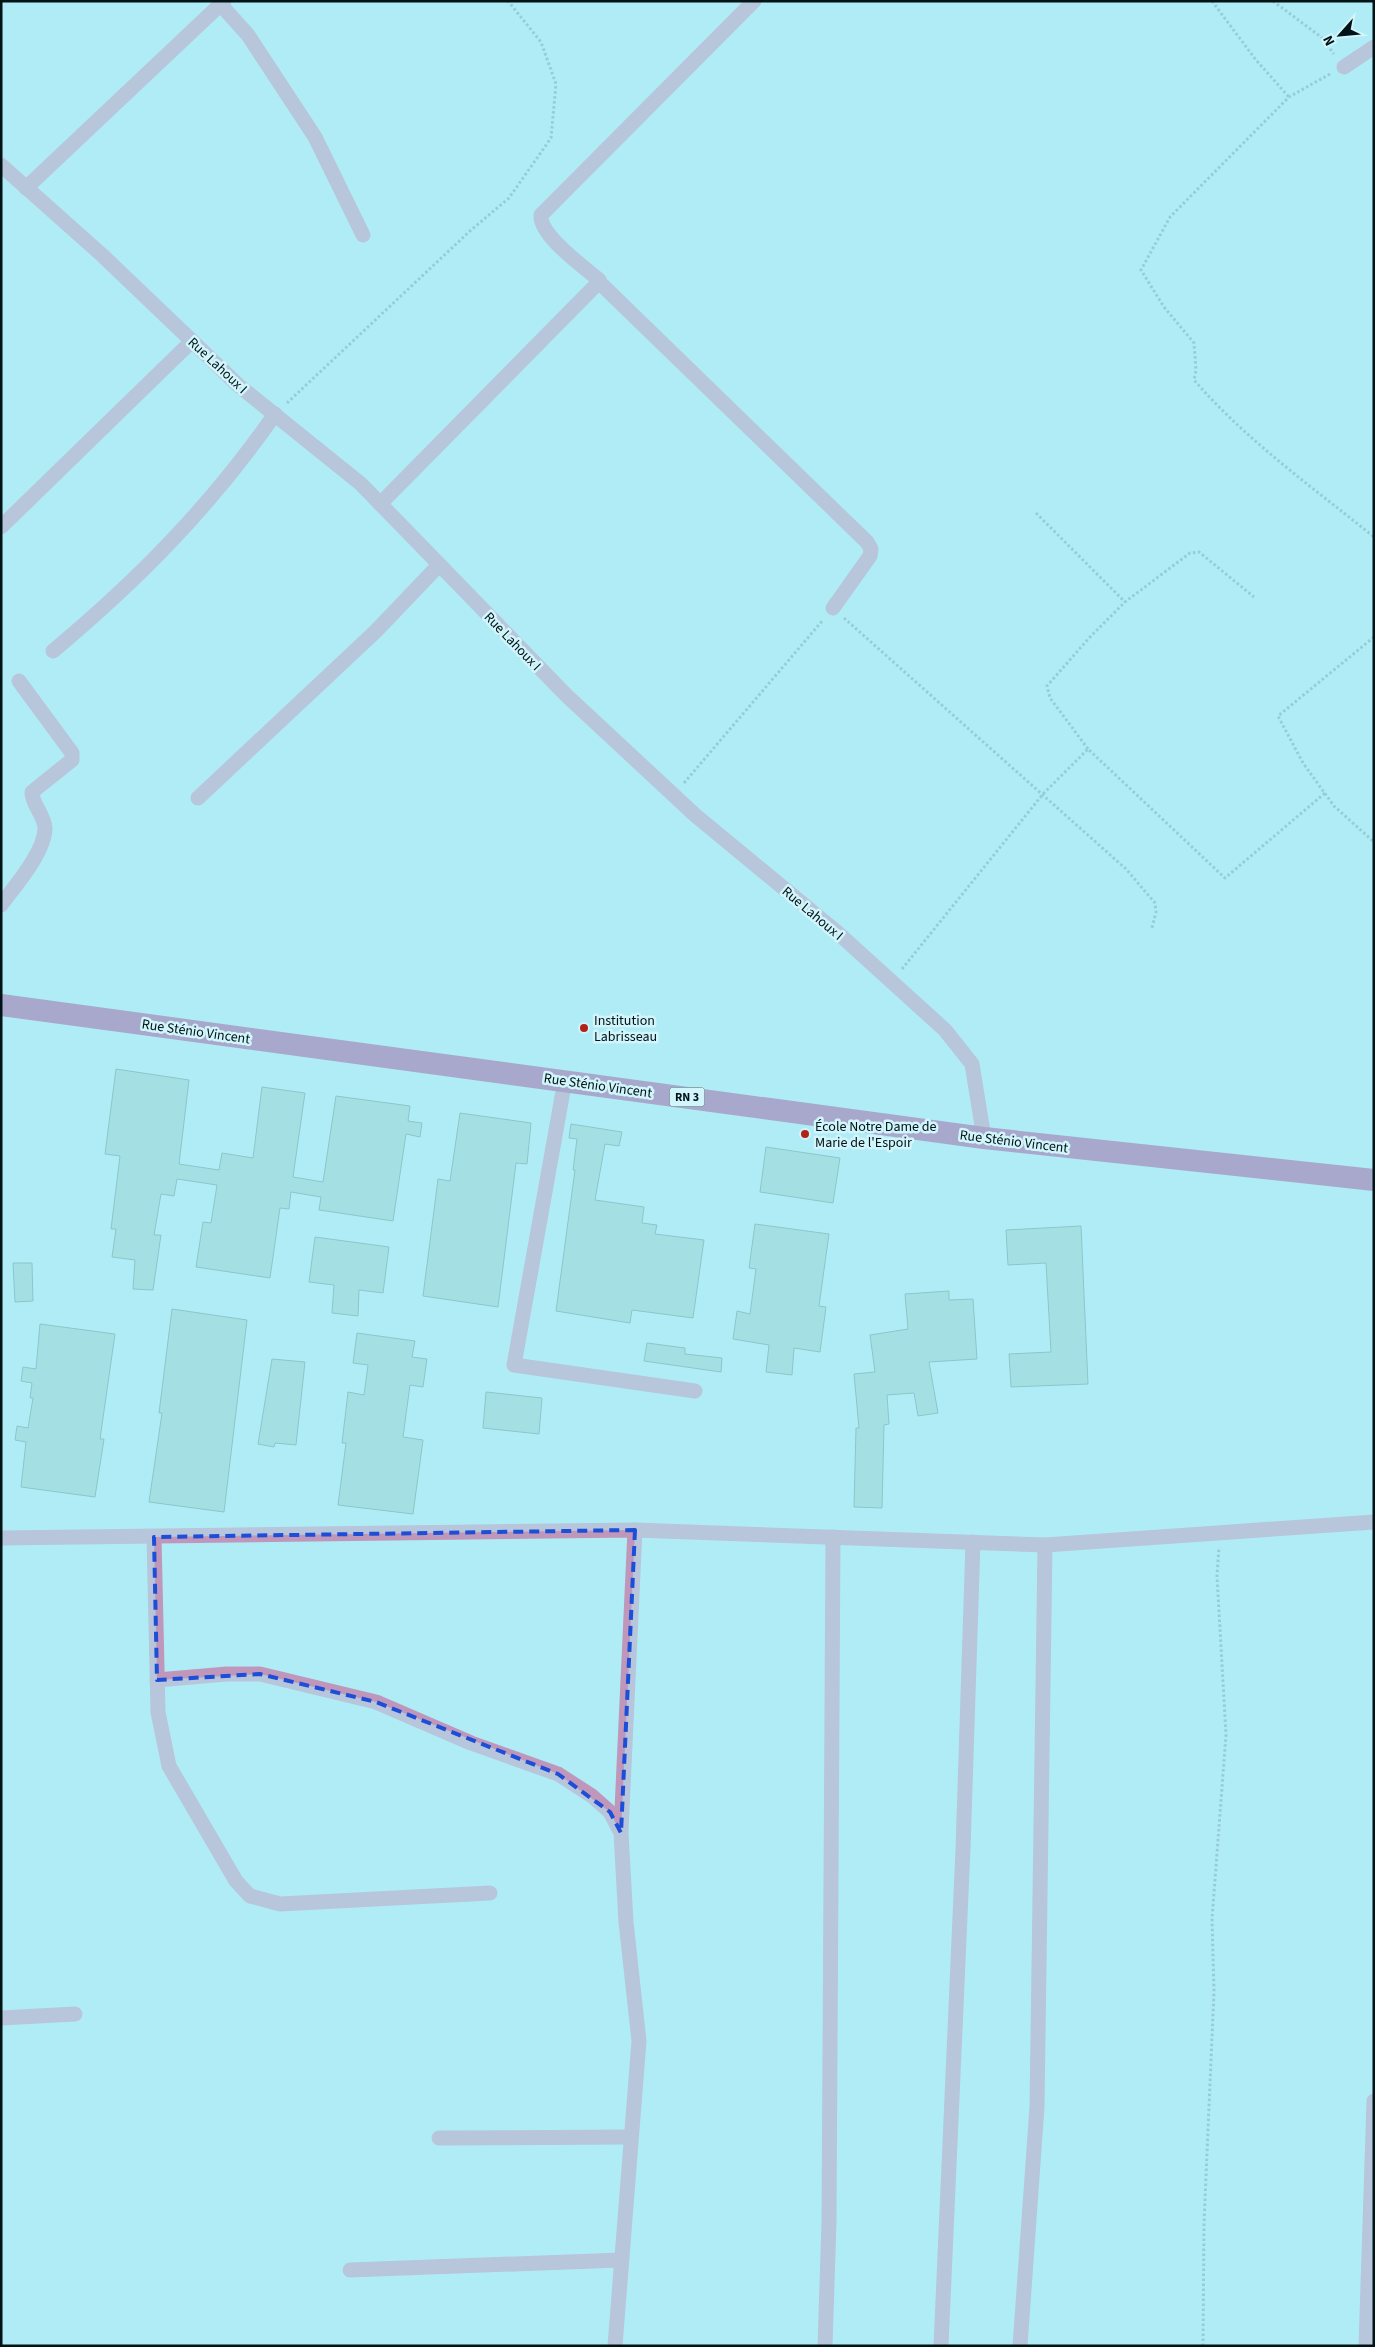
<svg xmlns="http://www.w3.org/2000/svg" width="1375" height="2347" font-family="'Source Sans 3',sans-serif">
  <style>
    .building { fill: #94d1cc; stroke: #5c9793 }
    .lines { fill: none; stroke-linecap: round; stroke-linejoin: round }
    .path { stroke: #77a6ae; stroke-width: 3; stroke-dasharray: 2.5 2.5; stroke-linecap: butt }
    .minor { stroke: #bf97bb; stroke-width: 15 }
    .primary { stroke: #9e5699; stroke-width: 22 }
    .marked { fill: none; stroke: #1d4ed8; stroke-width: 4; stroke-dasharray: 10 6; stroke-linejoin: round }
    .poi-dot { fill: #b12217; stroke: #d1f5fb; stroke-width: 2 }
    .labels { text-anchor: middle; stroke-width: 5; stroke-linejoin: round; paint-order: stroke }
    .shield { fill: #d1f5fb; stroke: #3f575b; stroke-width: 1 }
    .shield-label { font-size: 12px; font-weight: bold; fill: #001317 }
    .street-label { font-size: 14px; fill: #001317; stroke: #d1f5fb }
    .poi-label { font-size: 14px; fill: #001317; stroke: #d1f5fb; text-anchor: start }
  </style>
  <rect width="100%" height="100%" fill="#b0ecf6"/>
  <g class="building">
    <path d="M116 1069 189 1080 179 1164 219 1170 222 1153 253 1158 262 1087 305 1093 293 1177 323 1182 336 1096 410 1106 408 1121 422 1123 420 1137 406 1134 393 1221 319 1210 321 1197 291 1192 289 1209 280 1208 270 1278 196 1267 203 1222 211 1223 217 1185 177 1179 174 1196 161 1194 154 1235H161L153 1290 133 1289 135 1260 112 1257 116 1229H111L120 1156 105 1154Z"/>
    <path d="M460 1113 531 1123 527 1164 516 1163 498 1307 423 1296 438 1179 450 1181Z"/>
    <path d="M571 1124 622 1132 619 1146 605 1144 595 1200 644 1207 642 1223 657 1225 655 1234 704 1240 693 1318 632 1310 630 1323 556 1311 575 1170H573L577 1139 569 1138Z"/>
    <path d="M766 1147 840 1158 833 1203 760 1192Z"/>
    <path d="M755 1224 829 1234 819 1306 826 1307 820 1352 794 1348 792 1375 766 1372 769 1345 733 1339 737 1311 750 1314 756 1269 749 1268Z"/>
    <path d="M1081 1226 1088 1384 1011 1387 1009 1354 1051 1352 1046 1263 1008 1265 1006 1230Z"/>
    <path d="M315 1237 389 1247 383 1293 359 1290 358 1316 332 1313 334 1285 309 1282Z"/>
    <path d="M13 1263H32L33 1301 15 1302Z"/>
    <path d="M949 1291V1300L973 1299 977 1359 929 1362 938 1413 918 1416 914 1393 887 1395 889 1424 884 1425 882 1508 854 1507 856 1428H859L854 1374 875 1372 870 1335 908 1329 905 1294Z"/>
    <path d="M172 1309 247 1320 224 1512 149 1502 162 1413H159Z"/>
    <path d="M40 1324 115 1334 100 1439H104L95 1497 21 1487 26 1442 15 1440 17 1426 28 1428 33 1398H30L32 1383 21 1381 23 1367 36 1369Z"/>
    <path d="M357 1333 415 1341 412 1357 427 1359 423 1387 410 1385 403 1437 423 1440 413 1514 338 1505 346 1443H342L348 1392 364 1395 368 1365 353 1363Z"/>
    <path d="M647 1343 685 1348V1354L722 1358 721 1372 644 1361Z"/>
    <path d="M272 1359 305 1362 296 1445 275 1443 274 1447 258 1444Z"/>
    <path d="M486 1392 542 1398 539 1434 483 1428Z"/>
  </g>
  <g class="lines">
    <g class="path">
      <path d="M1212 1 1256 60 1289 97"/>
      <path d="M1273 1 1321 37 1334 54"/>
      <path d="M1330 74 1289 97 1170 217 1141 270 1164 307 1194 343 1196 370 1194 380C1247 441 1311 486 1374 537"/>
      <path d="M287 403 470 231 509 198 551 138 556 84 541 42 508 1"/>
      <path d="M1036 513 1125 602"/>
      <path d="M844 618 1126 869 1155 903 1156 912 1152 928"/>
      <path d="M1374 637 1278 716 1303 763 1334 806 1374 842"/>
      <path d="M1088 749 1050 698 1047 686 1089 638 1125 602 1190 553 1199 552 1254 597"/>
      <path d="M684 783 823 620"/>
      <path d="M902 969 1043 794 1088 749 1225 878 1325 793"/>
      <path d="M1203 2346 1204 2223 1214 1991 1212 1919 1226 1735 1217 1576 1219 1547"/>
    </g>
    <g class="minor">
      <path d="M221 5 248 35 315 137 363 235"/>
      <path d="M1344 67 1374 47"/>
      <path d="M1 165 102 255 238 385 361 484 566 695 695 815 838 933 945 1030 972 1064 984 1138"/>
      <path d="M26 188 224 1"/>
      <path d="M599 282 867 542 871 549 870 556 833 608"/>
      <path d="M380 504 598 283 599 280C584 267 539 235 541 215L754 1"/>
      <path d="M1 527 192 341"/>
      <path d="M53 651C138 580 211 506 275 414"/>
      <path d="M198 798 376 631 439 565"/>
      <path d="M1 905C15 886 45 852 45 828 44 814 32 805 32 792L72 760V753L19 681"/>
      <path d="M565 1080 514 1365 695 1391"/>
      <path d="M154 1537 158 1712 169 1766 236 1881 250 1896 280 1904 490 1893"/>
      <path d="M1 1538 635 1530 1045 1545 1374 1522"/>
      <path d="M157 1680 227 1674H260L376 1702 471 1743 558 1774 592 1796 610 1812 621 1833 626 1922 639 2041 615 2346"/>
      <path d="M621 1831 635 1530"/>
      <path d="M1 2018 75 2014"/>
      <path d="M439 2138 630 2137"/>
      <path d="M350 2270 621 2260"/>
      <path d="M825 2346 829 2222 833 1537"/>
      <path d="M941 2346 963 1849 973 1542"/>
      <path d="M1020 2346 1037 2107 1045 1545"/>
      <path d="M1366 2346 1374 2101"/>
    </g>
    <path class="primary" d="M1 1005 984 1138 1374 1180"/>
  </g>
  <path d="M0 0H1375V2347H0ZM635 1530 621 1833 610 1812 558 1774 376 1702 260 1674 157 1680 154 1537Z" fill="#b0ecf6" fill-opacity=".55" fill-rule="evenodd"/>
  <path class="marked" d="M635 1530 621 1833 610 1812 558 1774 376 1702 260 1674 157 1680 154 1537Z"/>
  <g class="poi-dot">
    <circle cx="584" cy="1028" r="5"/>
    <circle cx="805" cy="1134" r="5"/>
  </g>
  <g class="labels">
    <rect class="shield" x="669.5" y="1087.5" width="35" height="19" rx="4"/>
    <g class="shield-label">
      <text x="687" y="1101">RN 3</text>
    </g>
    <g class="street-label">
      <text transform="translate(218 365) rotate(43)" y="5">Rue Lahoux I</text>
      <text transform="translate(513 641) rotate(46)" y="5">Rue Lahoux I</text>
      <text transform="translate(813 913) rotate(40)" y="5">Rue Lahoux I</text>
      <text transform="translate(196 1031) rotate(8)" y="5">Rue Sténio Vincent</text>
      <text transform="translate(598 1085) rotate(8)" y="5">Rue Sténio Vincent</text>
      <text transform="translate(1014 1141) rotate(7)" y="5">Rue Sténio Vincent</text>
    </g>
    <g class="poi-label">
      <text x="594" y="1025">Institution<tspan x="594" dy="16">Labrisseau</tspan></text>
      <text x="815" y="1131">École Notre Dame de<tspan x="815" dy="16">Marie de l'Espoir</tspan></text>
    </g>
  </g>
  <rect width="1375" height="2347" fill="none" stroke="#001317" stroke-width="5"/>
  <g transform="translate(1340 35) rotate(243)" stroke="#d1f5fb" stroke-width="4" paint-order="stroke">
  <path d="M0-4L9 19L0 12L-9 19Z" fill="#001317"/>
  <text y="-8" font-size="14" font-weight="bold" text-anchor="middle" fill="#001317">N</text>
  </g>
</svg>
